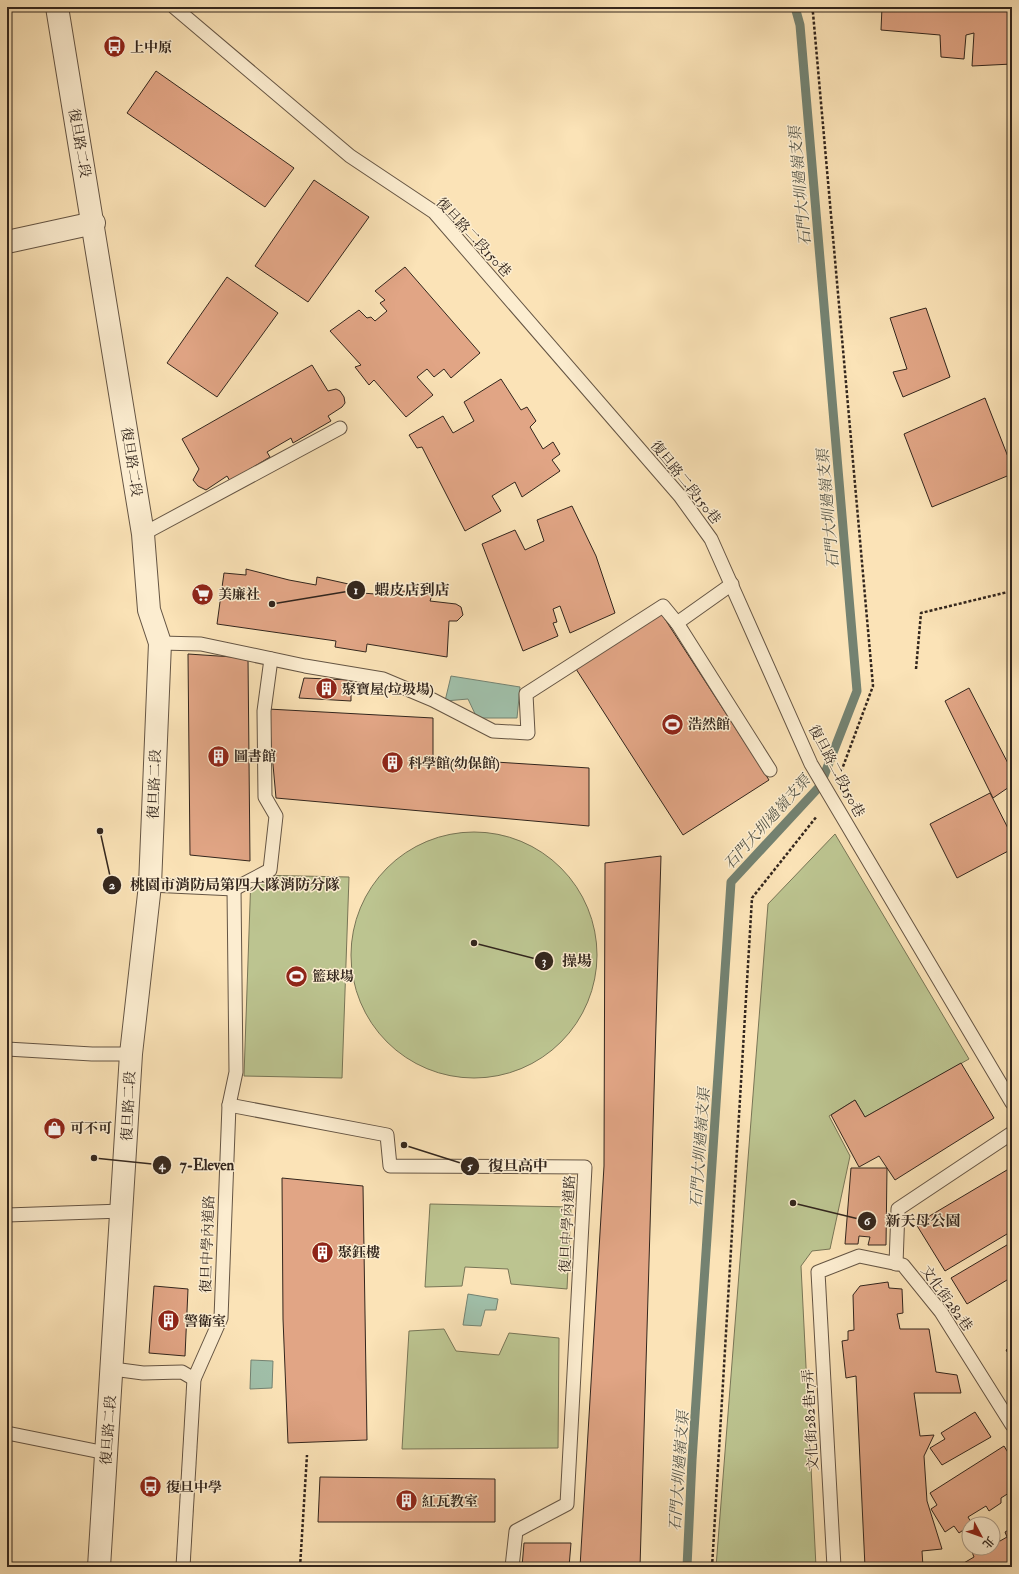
<svg xmlns="http://www.w3.org/2000/svg" width="1019" height="1574" font-family="'IM FELL Double Pica','Noto Serif TC',serif">
  <style>
    .green { fill: #bcc490; stroke: #787556 }
    .water { fill: #a0bfa9; stroke: #748271 }
    .lines { fill: none; stroke-linecap: round; stroke-linejoin: round }
    .stream { stroke: #748271; stroke-width: 9 }
    .building { fill: #e1a585; stroke: #33261d }
    .service-casing { stroke: #655544; stroke-width: 15 }
    .minor-casing { stroke: #655544; stroke-width: 24 }
    .tertiary-casing { stroke: #655544; stroke-width: 24 }
    .path { stroke: #33261d; stroke-width: 2.5; stroke-dasharray: 3 2; stroke-linecap: butt }
    .service { stroke: #fcedd0; stroke-width: 13 }
    .minor { stroke: #fcedd0; stroke-width: 22 }
    .tertiary { stroke: #fcedd0; stroke-width: 22 }
    .labels { text-anchor: middle; stroke-width: 3; stroke-linejoin: round; paint-order: stroke }
    .poi-label { font-size: 14px; font-weight: bold; fill: #33261d; stroke: #fcedd0; text-anchor: start }
    .street-label { font-size: 14px; fill: #33261d; stroke: #fcedd0 }
    .water-label { font-size: 15px; font-style: italic; fill: #545447; stroke: #fcedd0 }
    .leader { fill: none; stroke: #33261d; stroke-width: 1.5 }
    .callout-dot { fill: #33261d; stroke: #fcedd0; stroke-width: 1.5 }
    .mark-label { font-size: 12px; text-anchor: middle; font-weight: bold; fill: #fff }
    .callout-label { font-size: 15px; text-anchor: middle; font-weight: bold; fill: #33261d; stroke: #fcedd0; stroke-width: 3; stroke-linejoin: round; paint-order: stroke }
  </style>
  <rect width="100%" height="100%" fill="#fbe3b7"/>
  <filter id="stains"><feTurbulence type="fractalNoise" baseFrequency=".005" numOctaves="4"/><feColorMatrix values="0 0 0 0 .2 0 0 0 0 .09 0 0 0 0 .02 0 0 0 .5 -.17"/></filter>
  <radialGradient id="worn" r=".72"><stop offset=".6" stop-color="#630" stop-opacity="0"/><stop offset="1" stop-color="#630" stop-opacity=".3"/></radialGradient>
  <g class="green">
    <circle cx="474" cy="955" r="123"/>
    <path d="M835 834 969 1059 865 1117 855 1100 829 1116 850 1156 830 1249 812 1251 801 1266 816 1567H716L768 904Z"/>
    <path d="M251 875 349 877 342 1078 244 1076Z"/>
    <path d="M430 1204 571 1207 567 1289 511 1284 508 1269 465 1267 462 1286 425 1287Z"/>
    <path d="M444 1329 456 1351 499 1355 509 1333 559 1338 558 1448 402 1449 409 1331Z"/>
  </g>
  <g class="water">
    <path d="M451 676 520 687 517 718H477L468 699 445 701Z"/>
    <path d="M468 1294 498 1299 496 1310H485L481 1326 463 1325Z"/>
    <path d="M251 1360 273 1361 272 1388 250 1389Z"/>
  </g>
  <g class="lines">
    <path class="stream" d="M687 1567 692 1460 731 882 820 786 857 691 800 25 795 7"/>
  </g>
  <g class="building">
    <path d="M882 7H1012V64L972 66 974 33 966 35 964 59 941 57 940 35 881 30Z"/>
    <path d="M156 71 294 168 265 207 127 113Z"/>
    <path d="M314 180 369 217 308 302 255 266Z"/>
    <path d="M405 267 480 353 451 378 444 369 434 377 427 369 417 377 433 395 406 417 374 380 369 385 355 367 361 365 330 331 359 310 367 318 371 317 375 321 387 311 380 303 385 300 375 291Z"/>
    <path d="M227 277 278 313 217 397 167 363Z"/>
    <path d="M926 308 950 377 903 397 893 372 907 369 890 318Z"/>
    <path d="M312 365 328 391 336 389 340 391 344 397 345 403 342 407 328 416 331 421 293 443 291 438 267 452 270 457 230 481 227 476 206 490 198 486 193 480 199 469 182 439Z"/>
    <path d="M501 379 521 410 527 407 536 421 530 427 543 449 553 442 560 454 552 460 560 471 522 497 515 482 492 496 501 511 465 531 422 447 417 448 409 435 443 416 453 433 474 421 464 402Z"/>
    <path d="M985 398 1012 467V474L932 507 904 434Z"/>
    <path d="M572 506 596 556 615 613 570 633 560 606 553 609 557 622 553 623 558 636 523 651 482 544 515 530 525 550 544 541 537 520Z"/>
    <path d="M246 569 289 580 316 585 317 577 362 587V593L388 595 389 589 432 595 430 601 456 604 461 607 463 615 457 621H449L447 657 367 644 366 652 335 647 336 641 217 624 224 573 246 575Z"/>
    <path d="M661 613 769 780 683 835 576 669Z"/>
    <path d="M188 654 248 658 250 861 190 855Z"/>
    <path d="M304 678 351 680V701L299 698Z"/>
    <path d="M969 688 1012 771V785L993 798 945 701Z"/>
    <path d="M268 709 433 718V758L589 768V826L276 798Z"/>
    <path d="M990 793 1012 836V849L957 878 930 824Z"/>
    <path d="M661 856 640 1567H580L604 1166 605 863Z"/>
    <path d="M961 1063 994 1118 895 1180 879 1156 859 1167 831 1115 855 1100 865 1117Z"/>
    <path d="M1012 1167V1231L945 1271 916 1224Z"/>
    <path d="M851 1168H887L886 1245H868L870 1237 859 1236 858 1244H845Z"/>
    <path d="M282 1178 363 1186 367 1440 288 1443 283 1319Z"/>
    <path d="M1012 1242V1277L967 1304 951 1278Z"/>
    <path d="M888 1282 889 1288 902 1289 903 1313 897 1314 900 1329H929L936 1372 957 1375 961 1393H914L920 1436 934 1435 924 1456 927 1501 942 1549 922 1551 923 1567H865L856 1376 846 1378 842 1341 848 1340V1331L854 1330 853 1295 860 1286Z"/>
    <path d="M154 1286 188 1289 185 1356 149 1353Z"/>
    <path d="M1012 1346V1360L1006 1350Z"/>
    <path d="M975 1412 991 1437 942 1465 930 1448 945 1439 941 1433Z"/>
    <path d="M1004 1446 1012 1459V1491L1001 1498V1503L989 1511 986 1506 968 1517 972 1524H969V1526L959 1533 954 1526 945 1532 931 1509 937 1505 930 1493Z"/>
    <path d="M320 1477 495 1479V1522H318Z"/>
    <path d="M1012 1528V1567H957L974 1557 972 1552 980 1548H984L985 1550 993 1548V1545L1007 1537 1005 1532Z"/>
    <path d="M524 1543H571L569 1567H522Z"/>
  </g>
  <g class="lines">
    <defs>
      <g id="service">
        <path d="M174 7 350 156 434 212 680 496 711 539 811 764 1012 1103"/>
        <path d="M143 534 340 428"/>
        <path d="M732 584 677 623 770 770"/>
        <path d="M160 643 201 644 305 666 383 679 433 700 493 731 528 733 526 694 663 606 677 623"/>
        <path d="M150 885 234 889 270 870 276 816 265 797 264 711 271 659"/>
        <path d="M7 1049 92 1054H131"/>
        <path d="M229 1105 387 1135 390 1166 585 1167 567 1504 516 1531 512 1567"/>
        <path d="M7 1215 122 1211"/>
        <path d="M896 1264 898 1209 1012 1133"/>
        <path d="M113 1369 143 1373 182 1372 194 1379 221 1318 229 1105 236 1072 234 889"/>
        <path d="M7 1433 106 1453"/>
        <path d="M183 1567 194 1379"/>
        <path d="M834 1567 818 1272 859 1256 903 1265 941 1312 1012 1425"/>
      </g>
      <path id="minor" d="M7 242 94 223"/>
      <path id="tertiary" d="M57 7 143 534 149 610 160 643 150 885 131 1054 99 1567"/>
    </defs>
    <use href="#service" class="service-casing"/>
    <use href="#minor" class="minor-casing"/>
    <use href="#tertiary" class="tertiary-casing"/>
    <g class="path">
      <path d="M811 7 813 13 873 686 841 772"/>
      <path d="M916 669 921 613 1012 591"/>
      <path d="M300 1567 307 1455"/>
      <path d="M712 1567 752 898 817 816"/>
    </g>
    <use href="#service" class="service"/>
    <use href="#minor" class="minor"/>
    <use href="#tertiary" class="tertiary"/>
  </g>
  <defs>
    <symbol id="bus-disc" viewBox="-11 -11 22 22"><circle r="9.5" fill="#8f2418" stroke="#fcedd0"/><path d="M-5-6H5V4H4V6H2V4H-2V6H-4V4H-5ZM-3.5-4V0h7V-4ZM-3.5 1.2v1.5H-2V1.2ZM2 1.2v1.5H3.5V1.2Z" fill="#fff"/></symbol>
    <symbol id="supermarket-disc" viewBox="-11 -11 22 22"><circle r="9.5" fill="#8f2418" stroke="#fcedd0"/><path d="M-6-5.5h2.5l.6 2H6L4.5 2H-2.5L-4.4-4H-6ZM-1.5 3.2a1.3 1.3 0 1 0 .1 0ZM3 3.2a1.3 1.3 0 1 0 .1 0Z" fill="#fff"/></symbol>
    <symbol id="building-disc" viewBox="-11 -11 22 22"><circle r="9.5" fill="#8f2418" stroke="#fcedd0"/><path d="M-4-6H4V6H1V3H-1V6H-4ZM-2.5-4.3h1.7v1.8h-1.7ZM.8-4.3h1.7v1.8H.8ZM-2.5-1h1.7V.8h-1.7ZM.8-1h1.7V.8H.8Z" fill="#fff"/></symbol>
    <symbol id="stadium-disc" viewBox="-11 -11 22 22"><circle r="9.5" fill="#8f2418" stroke="#fcedd0"/><path d="M0-5a6.5 5 0 1 0 0 10a6.5 5 0 1 0 0-10ZM-3.5-1.8h7v3.6h-7Z" fill="#fff"/></symbol>
    <symbol id="shop-disc" viewBox="-11 -11 22 22"><circle r="9.5" fill="#8f2418" stroke="#fcedd0"/><path d="M-5-2.5h2.3a2.7 3.5 0 0 1 5.4 0H5L5.5 6h-11ZM-1.5-2.5h3a1.5 2.3 0 0 0-3 0Z" fill="#fff"/></symbol>
  </defs>
  <g fill-rule="evenodd">
    <use href="#bus-disc" x="102" y="34" width="25" height="25"/>
    <use href="#supermarket-disc" x="190" y="582" width="25" height="25"/>
    <use href="#building-disc" x="314" y="676" width="25" height="25"/>
    <use href="#stadium-disc" x="660" y="712" width="25" height="25"/>
    <use href="#building-disc" x="206" y="744" width="25" height="25"/>
    <use href="#building-disc" x="380" y="750" width="25" height="25"/>
    <use href="#stadium-disc" x="284" y="964" width="25" height="25"/>
    <use href="#shop-disc" x="42" y="1116" width="25" height="25"/>
    <use href="#building-disc" x="310" y="1240" width="25" height="25"/>
    <use href="#building-disc" x="156" y="1308" width="25" height="25"/>
    <use href="#bus-disc" x="138" y="1474" width="25" height="25"/>
    <use href="#building-disc" x="394" y="1488" width="25" height="25"/>
  </g>
  <g class="labels">
    <g class="poi-label">
      <text x="130" y="52">上中原</text>
      <text x="218" y="599">美廉社</text>
      <text x="342" y="694">聚寶屋(垃圾場)</text>
      <text x="688" y="729">浩然館</text>
      <text x="234" y="761">圖書館</text>
      <text x="408" y="768">科學館(幼保館)</text>
      <text x="312" y="981">籃球場</text>
      <text x="70" y="1133">可不可</text>
      <text x="338" y="1257">聚鈺樓</text>
      <text x="184" y="1326">警衛室</text>
      <text x="166" y="1492">復旦中學</text>
      <text x="422" y="1506">紅瓦教室</text>
    </g>
    <g class="street-label">
      <text transform="translate(80 143) rotate(80)" y="5">復旦路二段</text>
      <text transform="translate(474 237) rotate(47)" y="5">復旦路二段150巷</text>
      <text transform="translate(132 462) rotate(81)" y="5">復旦路二段</text>
      <text transform="translate(686 482) rotate(51)" y="5">復旦路二段150巷</text>
      <text transform="translate(837 771) rotate(62)" y="5">復旦路二段150巷</text>
      <text transform="translate(154 784) rotate(-88)" y="5">復旦路二段</text>
      <text transform="translate(128 1106) rotate(-87)" y="5">復旦路二段</text>
      <text transform="translate(567 1224) rotate(-87)" y="5">復旦中學內道路</text>
      <text transform="translate(207 1244) rotate(-88)" y="5">復旦中學內道路</text>
      <text transform="translate(947 1298) rotate(54)" y="5">文化街282巷</text>
      <text transform="translate(810 1420) rotate(-93)" y="5">文化街282巷17弄</text>
      <text transform="translate(108 1430) rotate(-86)" y="5">復旦路二段</text>
    </g>
    <g class="water-label">
      <text transform="translate(800 186) rotate(-95)" y="5">石門大圳過嶺支渠</text>
      <text transform="translate(828 509) rotate(-95)" y="5">石門大圳過嶺支渠</text>
      <text transform="translate(767 822) rotate(-48)" y="5">石門大圳過嶺支渠</text>
      <text transform="translate(700 1148) rotate(-86)" y="5">石門大圳過嶺支渠</text>
      <text transform="translate(679 1471) rotate(-86)" y="5">石門大圳過嶺支渠</text>
    </g>
  </g>
  <path class="leader" d="M272 604L356 590M100 831L112 885M474 943L544 961M94 1158L162 1165M404 1145L470 1166M793 1203L867 1221"/>
  <g class="callout-dot">
    <circle cx="272" cy="604" r="4"/>
    <circle cx="100" cy="831" r="4"/>
    <circle cx="474" cy="943" r="4"/>
    <circle cx="94" cy="1158" r="4"/>
    <circle cx="404" cy="1145" r="4"/>
    <circle cx="793" cy="1203" r="4"/>
    <circle cx="356" cy="590" r="10"/>
    <circle cx="112" cy="885" r="10"/>
    <circle cx="544" cy="961" r="10"/>
    <circle cx="162" cy="1165" r="10"/>
    <circle cx="470" cy="1166" r="10"/>
    <circle cx="867" cy="1221" r="10"/>
  </g>
  <g class="mark-label">
    <text x="356" y="594">1</text>
    <text x="112" y="889">2</text>
    <text x="544" y="965">3</text>
    <text x="162" y="1169">4</text>
    <text x="470" y="1170">5</text>
    <text x="867" y="1225">6</text>
  </g>
  <g class="callout-label">
    <text x="412" y="595">蝦皮店到店</text>
    <text x="235" y="890">桃園市消防局第四大隊消防分隊</text>
    <text x="577" y="966">操場</text>
    <text x="207" y="1170">7-Eleven</text>
    <text x="518" y="1171">復旦高中</text>
    <text x="923" y="1226">新天母公園</text>
  </g>
  <rect width="1019" height="1574" fill="none" stroke="#fbe3b7" stroke-width="24"/>
  <rect x="8" y="8" width="1003" height="1558" fill="none" stroke="#33261d" stroke-width="2"/>
  <rect x="12" y="12" width="995" height="1550" fill="none" stroke="#33261d"/>
  <g transform="translate(981 1536) rotate(131)"><circle r="19" fill="#fcedd0" stroke="#ac9d88"/>
  <path d="M0-3L7 15L0 10L-7 15Z" fill="#8f2418"/>
  <text y="-6" font-size="11" font-weight="bold" text-anchor="middle" fill="#33261d">北</text>
  </g>
  <rect width="100%" height="100%" filter="url(#stains)"/>
  <rect width="100%" height="100%" fill="url(#worn)"/>
</svg>
